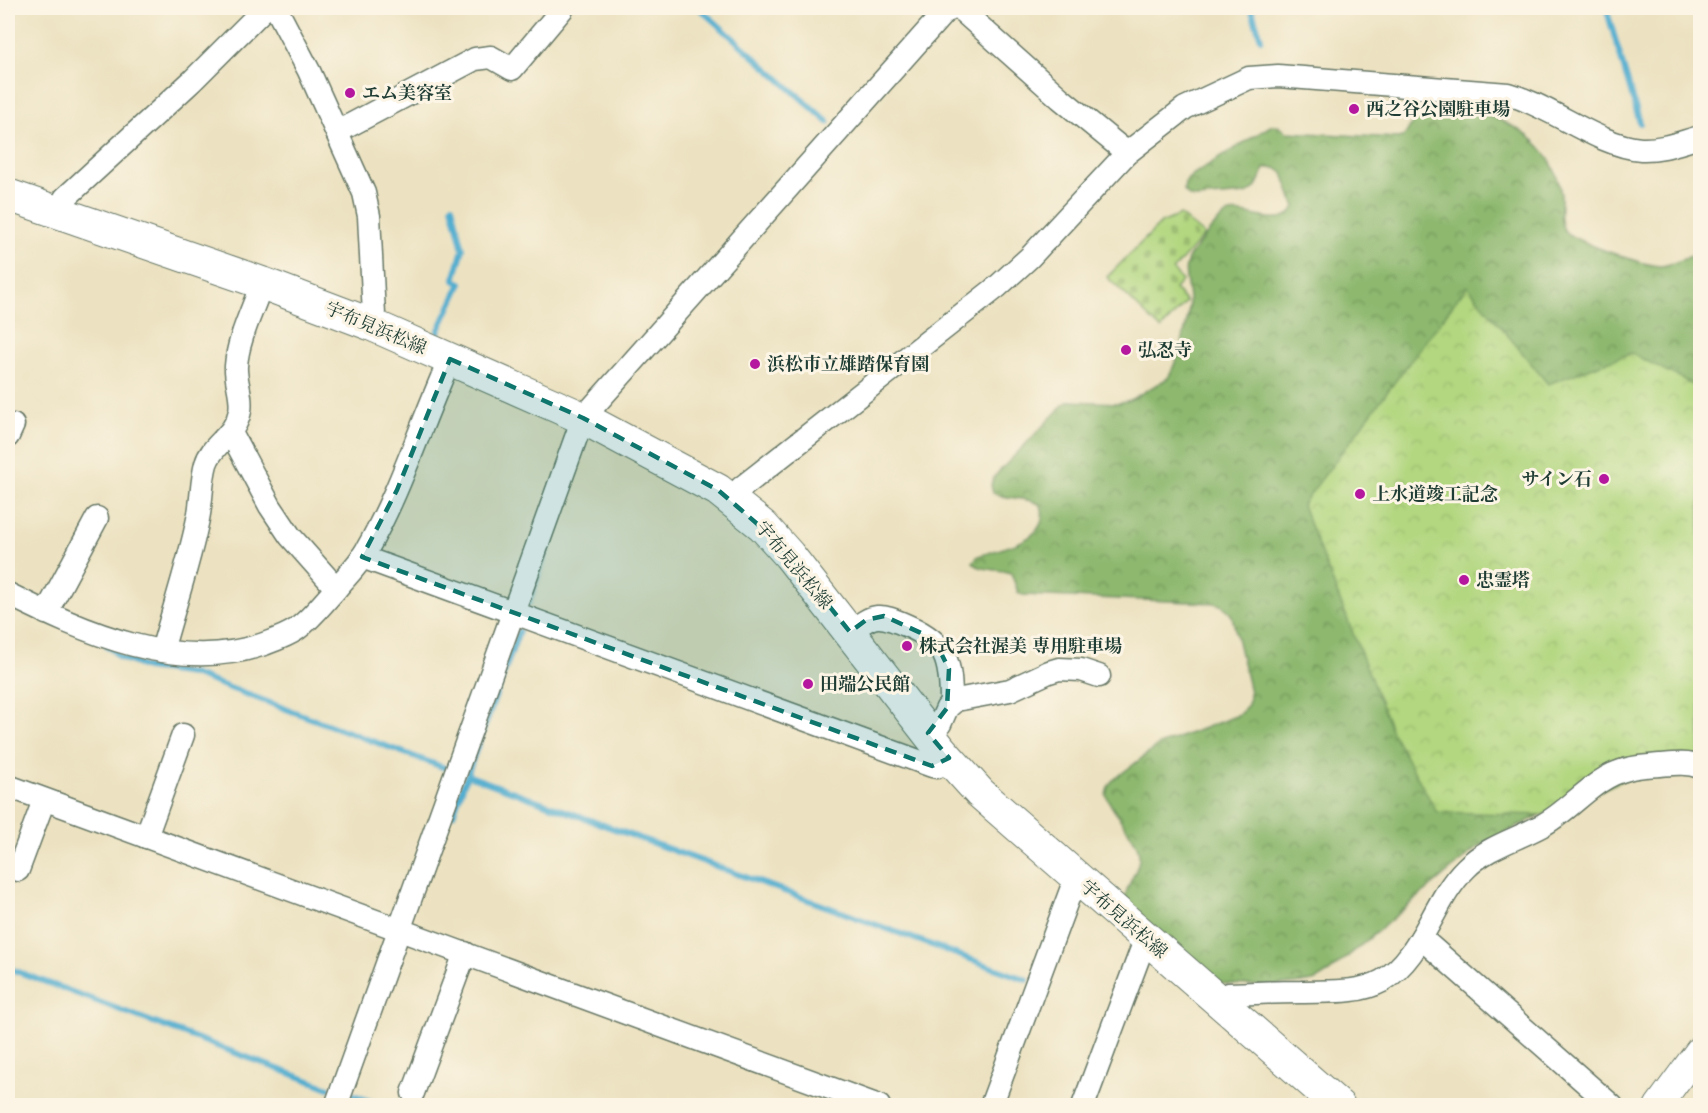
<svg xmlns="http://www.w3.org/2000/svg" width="1708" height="1113" font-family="'Old Standard TT','Noto Serif JP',serif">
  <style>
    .forest { fill: url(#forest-crowns); stroke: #567a51; stroke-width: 1.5 }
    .cemetery { fill: url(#cemetery-stones); stroke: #688a5a; stroke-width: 1.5 }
    .park { fill: url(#park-crowns); stroke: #688a5a; stroke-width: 1.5 }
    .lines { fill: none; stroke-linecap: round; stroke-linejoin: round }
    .stream { stroke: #51adcf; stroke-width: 6 }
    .minor-casing { stroke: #677765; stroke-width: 25 }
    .tertiary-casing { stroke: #677765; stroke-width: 29 }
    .secondary-casing { stroke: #677765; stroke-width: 34 }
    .minor { stroke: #fff; stroke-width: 22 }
    .tertiary { stroke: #fff; stroke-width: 27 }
    .secondary { stroke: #fff; stroke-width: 32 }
    .marked { fill: #0f766e; fill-opacity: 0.2; stroke: #0f766e; stroke-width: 4.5; stroke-dasharray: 12 8; stroke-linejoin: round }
    .poi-dot { fill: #b5179e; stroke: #fcf5e5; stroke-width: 2 }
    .labels { text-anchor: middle; stroke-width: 6; stroke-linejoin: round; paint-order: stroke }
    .poi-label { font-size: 18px; font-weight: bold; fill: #1f3d34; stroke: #fcf5e5; text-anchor: start }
    .street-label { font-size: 18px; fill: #1f3d34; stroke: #fcf5e5 }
  </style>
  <defs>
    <pattern id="forest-crowns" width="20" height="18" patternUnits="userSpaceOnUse" patternTransform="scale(1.5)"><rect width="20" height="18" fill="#8db86e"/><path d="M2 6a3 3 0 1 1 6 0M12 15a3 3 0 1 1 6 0" fill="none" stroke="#73975b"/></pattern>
    <pattern id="cemetery-stones" width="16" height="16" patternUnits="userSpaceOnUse" patternTransform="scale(1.5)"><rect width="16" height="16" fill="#b2d780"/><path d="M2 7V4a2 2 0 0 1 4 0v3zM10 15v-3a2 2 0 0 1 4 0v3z" fill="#99b96f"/></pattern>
    <pattern id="park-crowns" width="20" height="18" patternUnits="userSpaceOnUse" patternTransform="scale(1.5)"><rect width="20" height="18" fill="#b2d780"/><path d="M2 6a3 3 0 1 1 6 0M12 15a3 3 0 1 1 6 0" fill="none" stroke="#99b96f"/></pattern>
  </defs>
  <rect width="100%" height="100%" fill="#fcf5e5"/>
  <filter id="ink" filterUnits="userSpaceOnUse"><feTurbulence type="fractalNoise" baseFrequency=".0167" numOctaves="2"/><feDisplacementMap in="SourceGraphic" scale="12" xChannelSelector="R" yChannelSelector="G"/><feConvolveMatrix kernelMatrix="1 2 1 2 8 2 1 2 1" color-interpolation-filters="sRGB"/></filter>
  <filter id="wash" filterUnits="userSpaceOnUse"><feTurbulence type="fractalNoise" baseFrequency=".008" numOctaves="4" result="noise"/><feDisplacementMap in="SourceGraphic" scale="24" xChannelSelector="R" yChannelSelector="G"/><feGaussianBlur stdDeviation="1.35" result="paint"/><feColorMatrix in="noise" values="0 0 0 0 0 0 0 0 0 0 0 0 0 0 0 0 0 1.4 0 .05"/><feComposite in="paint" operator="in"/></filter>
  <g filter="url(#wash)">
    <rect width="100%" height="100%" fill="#ece2c1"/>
    <path class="forest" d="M1467 108C1514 123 1553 140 1561 194 1562 205 1558 220 1564 230 1571 241 1649 267 1662 266 1675 264 1688 257 1700 252V758L1682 755 1550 810 1478 847 1329 972C1323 975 1318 980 1312 981 1288 987 1242 986 1217 983L1126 904C1122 886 1141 872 1139 854 1138 838 1112 813 1106 795L1108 787 1112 781 1159 745 1236 716C1247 709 1250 704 1250 692L1232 616C1227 608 1223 605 1214 603L1023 595 1018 592 1011 573C1000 568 980 572 973 562L978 556C1003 547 1052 541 1041 505 1027 496 1008 500 993 493L991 485 994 477 1063 405 1069 401 1119 403 1130 400 1168 378C1178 360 1187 327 1189 307 1191 287 1178 270 1192 253 1199 244 1219 216 1230 213 1247 209 1283 231 1295 207L1283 173 1276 168H1266C1258 178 1259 189 1246 194L1197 198 1190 197 1184 191 1185 182 1192 175 1272 125 1278 126 1287 132 1398 138 1403 137C1408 132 1410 125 1414 120 1425 106 1451 109 1467 108Z"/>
    <path class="cemetery" d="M1180 215 1204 235 1173 270 1182 281 1175 289 1186 302 1161 329 1107 277 1161 223Z"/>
    <path class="park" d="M1467 286 1548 384 1631 353 1700 388V758L1682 755 1543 815 1437 812 1393 734 1302 505Z"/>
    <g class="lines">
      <g class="stream">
        <path d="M699 8 828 122"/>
        <path d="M1251 8 1261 39"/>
        <path d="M1606 8 1640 123"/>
        <path d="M438 332 461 283 454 280 463 249 452 206"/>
        <path d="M529 603 561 512"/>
        <path d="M107 647 112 649 119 657 146 668 192 674 445 768"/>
        <path d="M467 775 1027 980"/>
        <path d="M453 814 519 631"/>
        <path d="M8 968 329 1088"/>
        <path d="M351 1094 383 1106"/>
      </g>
    </g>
  </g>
  <g filter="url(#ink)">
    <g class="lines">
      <defs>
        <g id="minor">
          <path d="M276 8 309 71 364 193 369 216 374 315 370 324"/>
          <path d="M959 8 1060 98 1127 153"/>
          <path d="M337 132 475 59 491 57 512 69 563 8"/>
          <path d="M60 213 65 198 192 81 265 8"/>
          <path d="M231 433 270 506 290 536 336 588"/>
          <path d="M8 436 13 425"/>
          <path d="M733 500 741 488 997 287 1030 257 1127 153 1185 108 1249 78 1278 76 1508 94C1551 106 1599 146 1641 149 1662 150 1681 142 1700 137"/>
          <path d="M362 557 932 766 937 767 949 758"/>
          <path d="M8 594C84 632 177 674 264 644 275 640 287 636 297 629 312 618 323 603 335 590 345 577 358 566 366 551 401 490 421 423 450 359"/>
          <path d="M46 613 97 518"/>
          <path d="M850 632C874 613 879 613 908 626 947 643 951 661 951 703"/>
          <path d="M162 651C174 607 189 563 198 519 202 501 201 482 206 464 212 443 235 437 240 411 243 396 235 381 236 366 238 338 253 310 262 283"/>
          <path d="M928 733 940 724 947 708 956 700 1010 690 1049 672 1059 669 1081 670 1099 676"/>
          <path d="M8 786 879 1106"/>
          <path d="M146 837 183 735"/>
          <path d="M18 870 44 800"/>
          <path d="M1421 938 1612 1106"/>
          <path d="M1220 1002 1228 994C1252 993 1277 992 1301 992 1328 991 1358 994 1382 981 1424 956 1432 901 1466 868 1487 847 1515 840 1541 826 1572 810 1593 777 1628 769 1638 766 1649 766 1660 765 1673 764 1687 762 1700 767"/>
          <path d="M413 1093 465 953"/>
          <path d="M336 1106 583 418 948 8"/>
          <path d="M991 1106 1071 890 1080 880"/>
          <path d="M1083 1106 1141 951 1150 941"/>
        </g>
        <g id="tertiary">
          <path d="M947 8H948"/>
          <path d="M1658 1106 1700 1049"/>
        </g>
        <path id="secondary" d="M8 195 262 283 370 324 583 418 718 490 763 526 789 555 942 751 980 793 1339 1106"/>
      </defs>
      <use href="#minor" class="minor-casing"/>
      <use href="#tertiary" class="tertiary-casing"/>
      <use href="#secondary" class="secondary-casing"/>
      <use href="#minor" class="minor"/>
      <use href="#tertiary" class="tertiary"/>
      <use href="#secondary" class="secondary"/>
    </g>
  </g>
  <path class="marked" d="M450 359 583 418 718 490 776 540 850 632 866 620 884 616 934 639 949 669 947 708 928 733 949 758 932 766 362 557 397 490Z"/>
  <g class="poi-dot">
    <circle cx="350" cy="93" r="6"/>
    <circle cx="1354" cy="109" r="6"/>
    <circle cx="1126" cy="350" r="6"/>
    <circle cx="755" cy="364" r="6"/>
    <circle cx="1604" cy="479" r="6"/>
    <circle cx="1360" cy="494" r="6"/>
    <circle cx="1464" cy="580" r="6"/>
    <circle cx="907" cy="646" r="6"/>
    <circle cx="808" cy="684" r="6"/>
  </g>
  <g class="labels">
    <g class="poi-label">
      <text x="362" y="99">エム美容室</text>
      <text x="1366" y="115">西之谷公園駐車場</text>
      <text x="1138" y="356">弘忍寺</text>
      <text x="767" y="370">浜松市立雄踏保育園</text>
      <text x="1592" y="485" text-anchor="end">サイン石</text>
      <text x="1372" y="500">上水道竣工記念</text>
      <text x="1476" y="586">忠霊塔</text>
      <text x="919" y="652">株式会社渥美 専用駐車場</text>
      <text x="820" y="690">田端公民館</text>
    </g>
    <g class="street-label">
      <text transform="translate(376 328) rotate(23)" y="6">宇布見浜松線</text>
      <text transform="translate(794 565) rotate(50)" y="6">宇布見浜松線</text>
      <text transform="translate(1124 919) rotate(41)" y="6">宇布見浜松線</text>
    </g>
  </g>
  <rect width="1708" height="1113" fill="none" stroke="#fcf5e5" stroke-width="30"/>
</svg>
